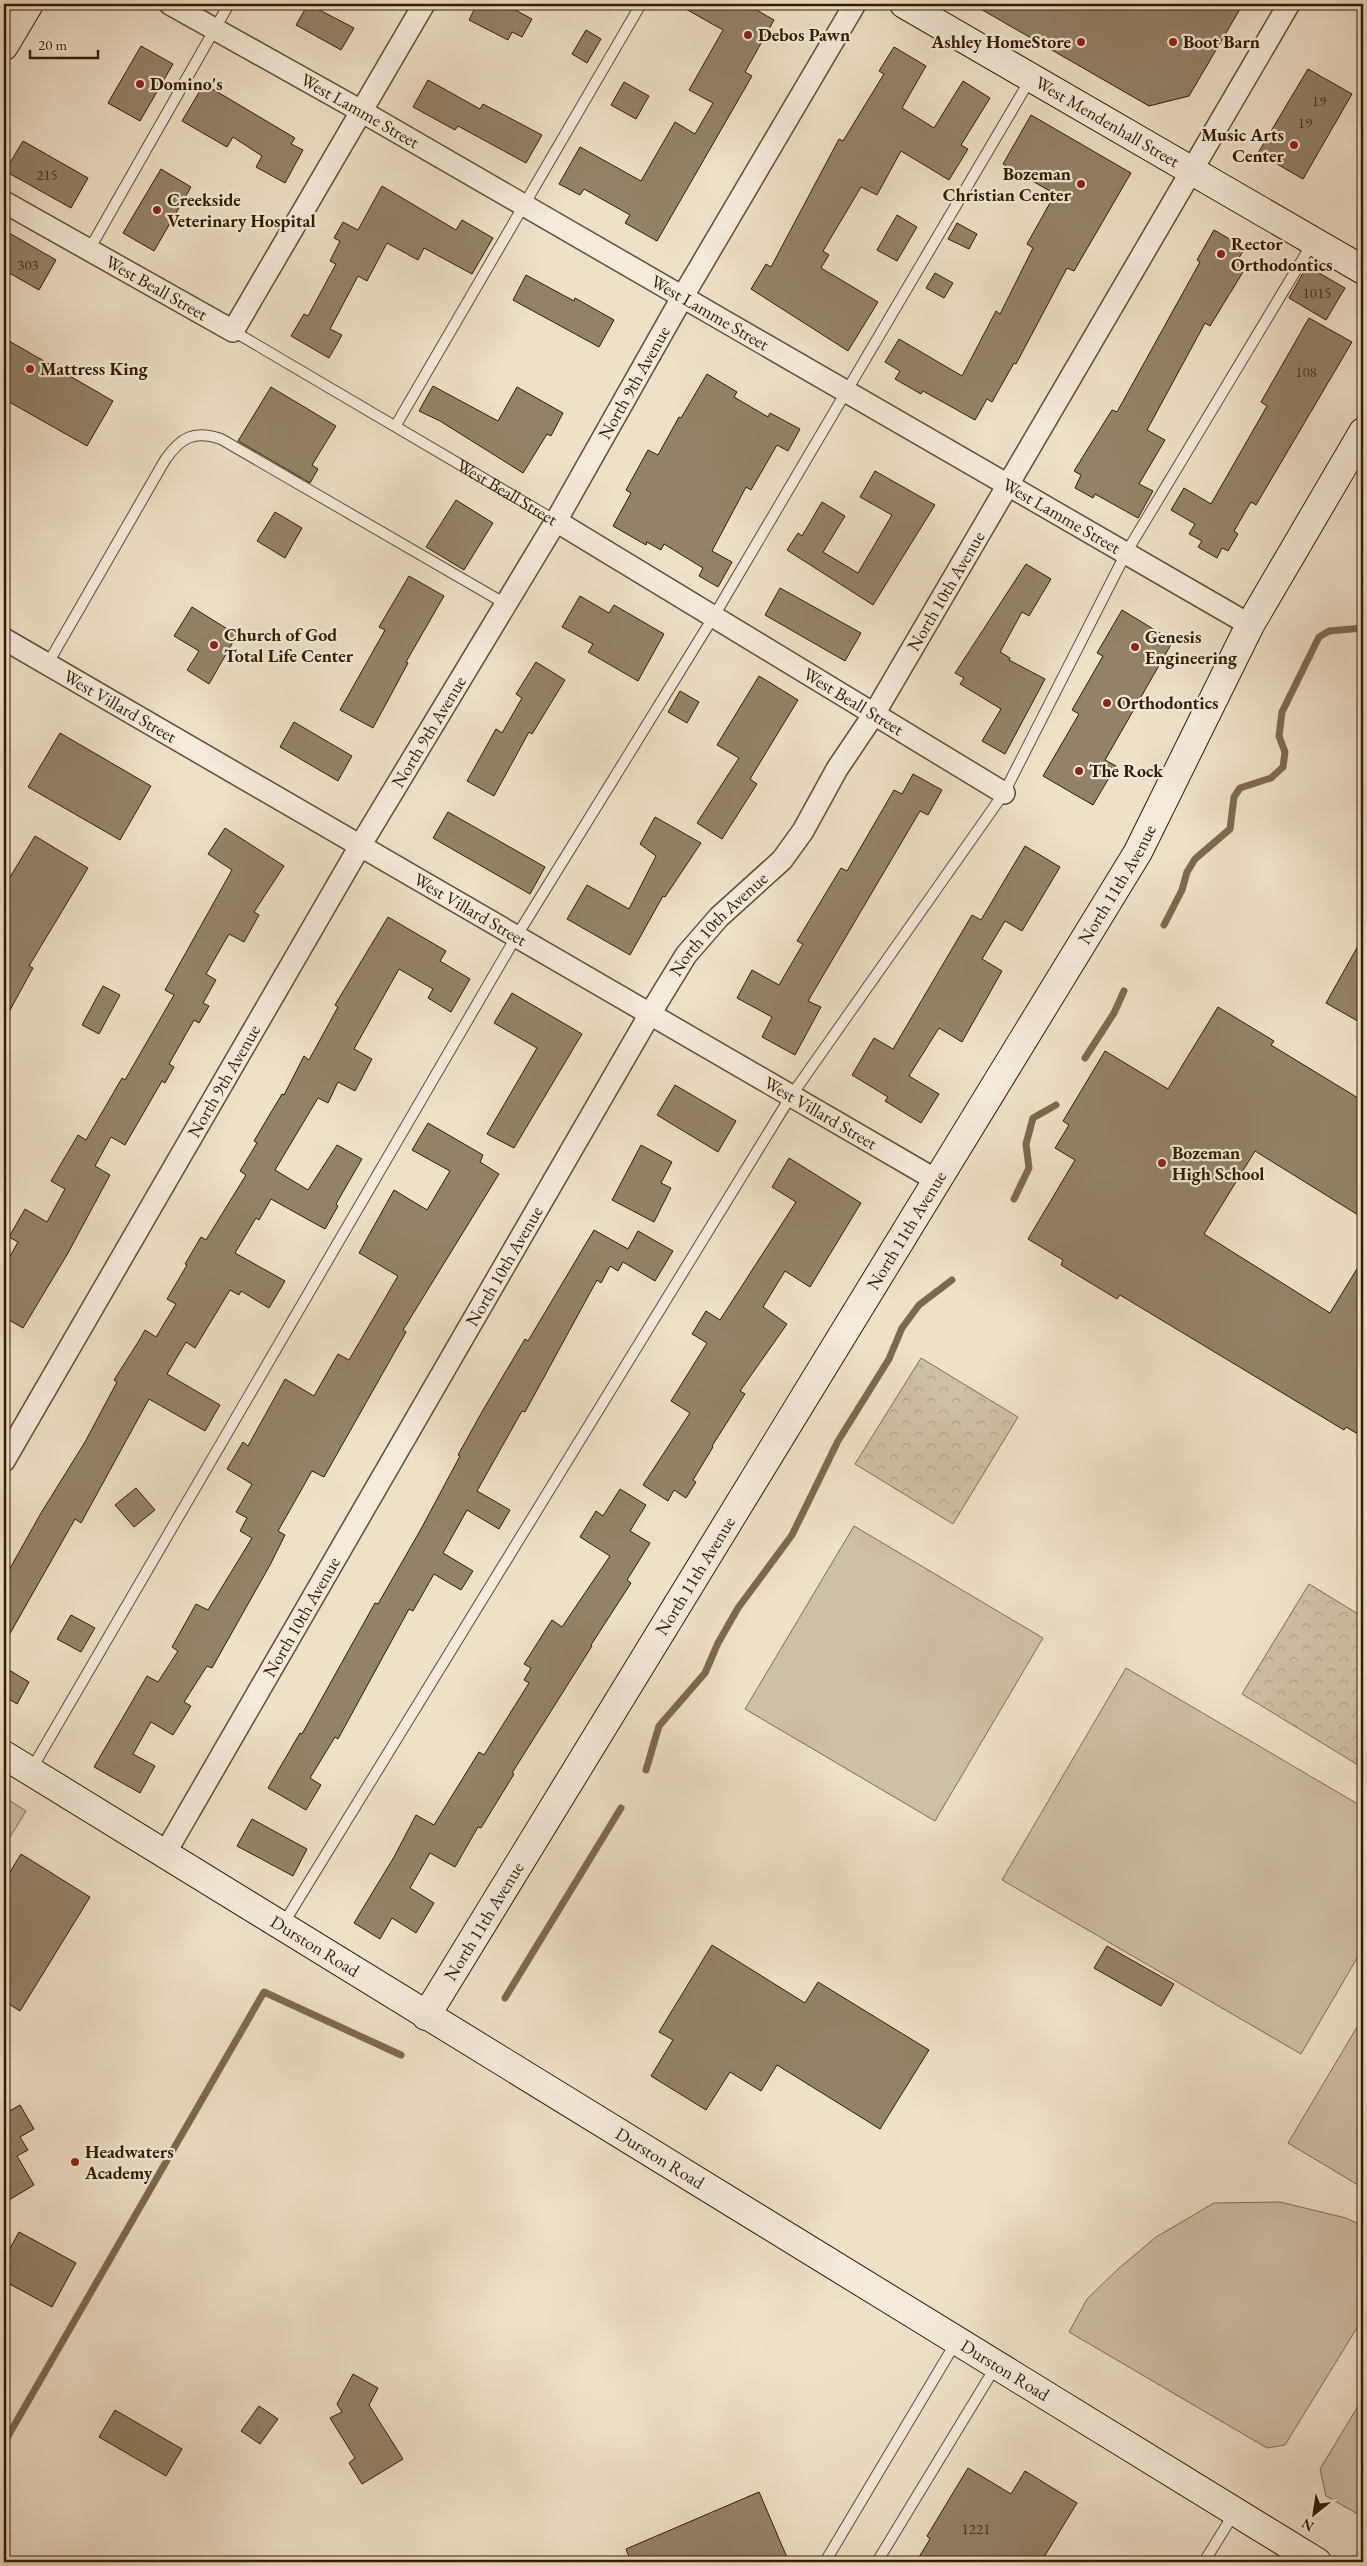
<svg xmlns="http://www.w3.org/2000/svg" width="1367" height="2566" font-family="'EB Garamond',serif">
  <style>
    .green { fill: #cfbfa6; stroke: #806e53 }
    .park { fill: url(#park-crowns); stroke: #806e53 }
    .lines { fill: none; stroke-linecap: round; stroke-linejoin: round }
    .stream { stroke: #7d694f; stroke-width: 7 }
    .building { fill: #948268; stroke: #321c00 }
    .lane-casing { stroke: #614d32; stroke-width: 12 }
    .street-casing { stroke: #614d32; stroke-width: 24 }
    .secondary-casing { stroke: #321c00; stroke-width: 30 }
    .primary-casing { stroke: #321c00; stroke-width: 30 }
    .lane { stroke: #f5ebdb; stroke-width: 10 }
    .street { stroke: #f5ebdb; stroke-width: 21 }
    .secondary { stroke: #f5ebdb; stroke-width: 28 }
    .primary { stroke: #efe0c8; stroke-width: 28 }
    .poi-dot { fill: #8f2418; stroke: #f5ebdb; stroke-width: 2 }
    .labels { text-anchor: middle; stroke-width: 4.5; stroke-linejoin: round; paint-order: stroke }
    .number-label { font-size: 15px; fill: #4a361a }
    .poi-label { font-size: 18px; font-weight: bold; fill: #321c00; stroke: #f5ebdb; text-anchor: start }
    .street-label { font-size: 18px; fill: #321c00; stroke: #f5ebdb }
  </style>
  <defs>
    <pattern id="park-crowns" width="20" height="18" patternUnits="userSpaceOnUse" patternTransform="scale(1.25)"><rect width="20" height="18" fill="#cfbfa6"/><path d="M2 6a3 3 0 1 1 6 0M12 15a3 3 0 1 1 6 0" fill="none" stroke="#b2a48d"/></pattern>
  </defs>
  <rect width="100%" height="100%" fill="#efe0c8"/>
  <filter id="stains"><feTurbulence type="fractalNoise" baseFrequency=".004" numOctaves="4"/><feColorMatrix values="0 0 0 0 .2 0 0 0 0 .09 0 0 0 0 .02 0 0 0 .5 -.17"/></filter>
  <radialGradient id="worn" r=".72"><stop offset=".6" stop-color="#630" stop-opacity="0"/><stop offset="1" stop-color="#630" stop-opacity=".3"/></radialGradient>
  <g class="green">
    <path d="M854 1526 1043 1638 935 1821 745 1709Z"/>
    <path d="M1126 1668 1363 1807V1948L1301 2054 1002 1880Z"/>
    <path d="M4 1797 26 1811 4 1847Z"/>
    <path d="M1363 2017V2188L1288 2143Z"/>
    <path d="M1280 2202 1346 2218 1363 2226V2318L1285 2445 1267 2448 1069 2332 1087 2299 1118 2269 1156 2237 1214 2203Z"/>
    <path d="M1363 2398V2517L1326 2496 1320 2469Z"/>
  </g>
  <g class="park">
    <path d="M921 1358 1018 1417 953 1524 855 1464Z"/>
    <path d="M1309 1584 1363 1617V1768L1242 1694Z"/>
  </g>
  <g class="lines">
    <g class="stream">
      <path d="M1164 925 1182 890 1187 872 1195 859 1230 829 1234 797 1240 788 1271 778 1283 767 1285 752 1279 736 1282 712 1319 637 1329 631 1363 628"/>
      <path d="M1085 1058 1114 1013 1124 991"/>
      <path d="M1014 1199 1029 1168 1026 1144 1033 1118 1056 1105"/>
      <path d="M646 1770 659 1726 705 1673 718 1643 738 1608 792 1535 838 1441 889 1359 902 1328 919 1305 952 1280"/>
      <path d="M505 1998 621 1808"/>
      <path d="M4 2443 264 1992 401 2055"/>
    </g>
  </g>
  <g class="building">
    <path d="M308 4 354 28 341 50 296 25Z"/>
    <path d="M477 4H504L532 19 522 37 512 32 508 40 469 20Z"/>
    <path d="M677 4H746L774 20 745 72 752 76 657 241 625 223 630 215 584 189 580 195 559 184 580 147 641 181 675 122 695 134 713 103 689 90 723 30Z"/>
    <path d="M972 4H1243L1189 96 1149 106Z"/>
    <path d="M586 30 601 39 587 63 572 54Z"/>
    <path d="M141 46 173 64 140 121 108 103Z"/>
    <path d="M894 47 926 66 902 108 934 128 963 81 990 98 961 145 968 149 949 180 901 151 877 195 861 187 823 251 829 255 821 268 878 302 848 351 751 289 766 264 771 267 839 139 843 141 884 74 879 71Z"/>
    <path d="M1308 69 1352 94 1303 179 1258 153Z"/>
    <path d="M428 80 480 109 483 104 542 135 526 163 458 126 455 130 413 107Z"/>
    <path d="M624 82 649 96 636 119 611 105Z"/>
    <path d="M204 84 295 138 291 144 303 150 285 183 256 167 262 156 233 137 227 147 182 121Z"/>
    <path d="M1031 115 1131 173 1074 271 1067 268 1016 364 1014 363 992 402 987 399 975 420 923 391 921 394 895 379 900 371 885 362 899 339 962 376 996 311 1000 314 1033 248 1027 244 1055 194 1003 164Z"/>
    <path d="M23 141 88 178 71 208 5 171Z"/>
    <path d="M161 169 191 187 154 251 123 233Z"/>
    <path d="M382 186 456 230 462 220 493 238 472 274 424 248 418 260 387 243 367 281 358 276 330 329 342 335 329 358 291 336 304 314 308 316 336 264 330 261 340 241 334 238 343 222 358 230Z"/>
    <path d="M897 215 917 227 897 261 877 250Z"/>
    <path d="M957 223 977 234 969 249 948 239Z"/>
    <path d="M4 230 56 260 39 290 4 270Z"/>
    <path d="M1214 230 1245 248 1237 261 1246 267 1210 326 1205 323 1147 430 1165 440 1139 484 1153 491 1138 518 1095 494 1093 498 1075 488 1081 475 1074 471 1112 410 1117 412 1200 262 1197 260Z"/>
    <path d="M1307 266 1345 288 1326 320 1289 298Z"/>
    <path d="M935 273 953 283 944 298 926 288Z"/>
    <path d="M526 275 574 301 575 298 614 320 599 347 513 300Z"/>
    <path d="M1309 318 1352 342 1256 505 1251 502 1234 531 1238 534 1228 551 1222 548 1217 558 1198 547 1202 541 1189 534 1195 524 1171 510 1184 488 1211 504 1267 406 1261 402Z"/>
    <path d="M4 338 113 401 87 446 4 399Z"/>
    <path d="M707 374 737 392 734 397 768 417 770 413 800 429 788 451 777 445 751 490 746 487 712 551 732 562 718 587 699 576 703 568 664 544 661 550 647 542 646 545 613 526 631 493 626 490 648 450 658 455 679 417 681 418Z"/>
    <path d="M433 386 498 421 517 387 563 413 551 436 547 434 523 473 440 421 419 411Z"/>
    <path d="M271 387 336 426 312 465 318 469 310 483 238 441Z"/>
    <path d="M875 471 935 505 873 605 787 550 798 533 802 536 822 502 845 516 823 552 858 573 892 515 860 497Z"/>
    <path d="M456 500 493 523 464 570 426 547Z"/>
    <path d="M275 512 302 528 285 558 257 541Z"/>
    <path d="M1026 564 1051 579 1029 616 1022 612 1000 652 1010 658 1009 660 1045 679 1005 754 982 741 1001 709 960 684 964 678 955 673Z"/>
    <path d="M409 576 444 596 406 662 408 663 373 728 340 710 385 630 379 627Z"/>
    <path d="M780 588 861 633 845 661 765 615Z"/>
    <path d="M580 596 609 613 614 605 664 634 638 681 588 652 593 644 562 627Z"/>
    <path d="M192 607 237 635 209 684 187 670 199 651 174 636Z"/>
    <path d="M1122 610 1173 641 1105 760 1116 766 1093 805 1043 776 1079 714 1072 710 1103 656 1097 653Z"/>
    <path d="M536 662 565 680 532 734 529 732 494 796 467 781 496 729 502 733 522 698 516 694Z"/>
    <path d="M759 676 798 700 750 779 757 784 722 839 697 823 739 758 717 745Z"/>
    <path d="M680 691 699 702 687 723 668 712Z"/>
    <path d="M294 722 352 756 338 781 280 747Z"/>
    <path d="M60 733 151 786 120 840 28 787Z"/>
    <path d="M913 774 942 790 928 815 920 811 808 1001 821 1007 795 1055 762 1037 772 1017 737 998 752 970 779 985 803 944 797 941 841 868 847 871 894 790 902 794Z"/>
    <path d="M448 812 545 867 530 894 433 838Z"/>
    <path d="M655 817 701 843 665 897 663 896 630 955 567 919 587 885 629 909 656 856 640 844Z"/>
    <path d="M225 828 284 866 254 912 259 915 244 942 229 934 206 974 216 980 203 1003 209 1006 199 1023 194 1020 169 1064 174 1067 165 1083 162 1081 125 1145 111 1137 95 1166 110 1175 68 1253 23 1328 4 1317V1267L18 1242 9 1237 25 1209 47 1222 65 1189 51 1181 78 1135 86 1140 122 1078 125 1080 174 995 165 990 232 870 208 854Z"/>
    <path d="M35 836 88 868 29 966 33 968 4 1021V887Z"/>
    <path d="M1025 846 1060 867 1022 931 1005 921 982 959 1002 971 962 1042 939 1028 909 1076 939 1094 921 1123 885 1101 888 1097 852 1075 874 1038 893 1049 972 915 981 920Z"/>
    <path d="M388 917 446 951 440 961 470 979 451 1012 428 998 433 989 399 969 354 1049 372 1059 355 1091 338 1082 328 1103 318 1098 275 1170 308 1190 337 1145 362 1159 336 1204 338 1206 325 1229 271 1199 259 1220 256 1218 235 1253 285 1281 269 1308 241 1291 239 1295 230 1290 195 1348 186 1342 167 1374 220 1405 205 1431 149 1399 81 1523 75 1519 4 1644V1579L41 1513 85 1442 117 1382 114 1380 140 1339 145 1330 156 1337 176 1304 167 1299 187 1265 185 1264 201 1237 206 1240 246 1175 240 1171 257 1143 254 1141 282 1094 284 1095 304 1056 309 1060 338 1007 335 1005Z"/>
    <path d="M1363 937V1024L1326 1003Z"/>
    <path d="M103 986 120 995 99 1034 82 1025Z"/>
    <path d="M512 993 582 1034 514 1148 487 1134 537 1048 494 1023Z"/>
    <path d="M1218 1007 1274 1041 1271 1045 1363 1101V1218L1255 1151 1204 1234 1330 1313 1363 1259V1437L1346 1427 1344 1430 1120 1295 1117 1299 1061 1265 1063 1260 1028 1239 1075 1160 1055 1148 1069 1125 1063 1121 1105 1051 1168 1089Z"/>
    <path d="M675 1085 736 1121 718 1152 657 1115Z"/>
    <path d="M428 1123 483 1155 480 1162 499 1174 403 1330 406 1332 324 1477 312 1471 278 1531 285 1535 270 1565 212 1668 207 1666 184 1702 191 1706 173 1735 151 1722 133 1754 155 1766 140 1793 94 1767 147 1676 158 1682 178 1651 172 1647 196 1604 208 1610 252 1538 240 1531 247 1518 236 1512 252 1484 227 1469 243 1442 248 1446 285 1379 314 1396 338 1354 349 1360 398 1276 359 1253 394 1190 427 1210 450 1171 412 1150Z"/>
    <path d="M641 1145 672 1162 661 1183 671 1188 654 1222 612 1200Z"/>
    <path d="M789 1158 861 1203 810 1287 785 1271 763 1307 787 1324 740 1391 745 1394 712 1446 713 1447 693 1480 696 1482 686 1498 674 1490 668 1501 643 1485 690 1413 671 1401 707 1343 692 1334 706 1311 720 1320 796 1202 772 1187Z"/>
    <path d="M594 1230 628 1249 638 1231 673 1251 655 1281 623 1262 618 1271 610 1266 601 1283 597 1280 525 1412 522 1411 477 1491 510 1510 499 1529 467 1510 443 1553 473 1571 461 1590 434 1574 413 1611 409 1609 338 1739 335 1737 310 1778 321 1785 306 1810 268 1788 300 1733 302 1734 375 1603 378 1604 421 1529 460 1456 458 1455 483 1410 525 1339 528 1341Z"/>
    <path d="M136 1488 155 1510 134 1527 115 1505Z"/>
    <path d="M620 1489 646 1505 630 1531 650 1543 627 1580 631 1583 591 1645 592 1646 512 1773 514 1774 481 1828 478 1827 455 1867 430 1853 410 1888 434 1903 416 1933 392 1918 380 1939 354 1923 394 1857 416 1815 434 1825 479 1752 484 1755 529 1683 524 1680 531 1668 524 1664 552 1620 562 1627 610 1556 580 1537 596 1511 603 1516Z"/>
    <path d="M71 1615 95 1628 81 1652 57 1639Z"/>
    <path d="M4 1667 29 1682 17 1704 4 1696Z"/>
    <path d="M252 1819 307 1849 293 1876 237 1846Z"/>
    <path d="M21 1854 90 1897 20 2011 4 2001V1882Z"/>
    <path d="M712 1945 805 2003 818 1982 929 2050 880 2129 777 2065 761 2091 730 2072 706 2110 651 2076 673 2040 659 2032Z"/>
    <path d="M1107 1946 1174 1984 1161 2006 1094 1968Z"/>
    <path d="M20 2105 34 2129 20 2137 28 2150 17 2156 34 2185 4 2203V2109L6 2113Z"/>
    <path d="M19 2232 76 2263 52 2307 4 2281V2259Z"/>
    <path d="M353 2374 378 2388 369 2405 403 2459 362 2484 349 2463 355 2458 330 2418 342 2412 337 2404Z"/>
    <path d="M259 2406 278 2419 260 2444 241 2431Z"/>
    <path d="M115 2410 182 2449 166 2476 99 2437Z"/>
    <path d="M968 2468 1011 2494 1025 2471 1077 2503 1041 2562H916L930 2539 927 2536Z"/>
    <path d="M759 2492 789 2562H631L626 2549Z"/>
  </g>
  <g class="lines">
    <defs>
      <g id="lane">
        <path d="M89 250 229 4"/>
        <path id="s1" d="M233 331 556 521"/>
        <path d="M396 425 641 4"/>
        <path d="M47 665 165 460C181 437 194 430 221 439L504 603"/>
        <path d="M31 1770 516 937 714 616 1031 78"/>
        <path d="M282 1926 791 1096 1004 793 1126 553 1313 242"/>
        <path d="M825 2562 956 2342"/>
        <path d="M877 2562 996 2366"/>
        <path d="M1204 2562 1235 2512"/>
      </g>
      <g id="street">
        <path id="s2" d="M170 4 361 111 1250 625"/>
        <path id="s3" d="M4 202 233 331 424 4"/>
        <path id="s4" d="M556 521 1004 793"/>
        <path id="s5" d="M4 639 936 1180"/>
        <path id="s6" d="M4 1461 360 846 556 521 683 296 855 4"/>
        <path id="s7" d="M164 1855 650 1014 686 955 719 917 782 860 803 831 837 769 874 714 1289 4"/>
      </g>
      <g id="secondary">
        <path id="s8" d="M904 4 1363 270"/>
        <path id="s9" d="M4 1755 1317 2562"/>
        <path id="s10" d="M426 2016 1138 852 1250 625 1363 432"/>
      </g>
      <path id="primary" d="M4 46 29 4"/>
    </defs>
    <use href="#lane" class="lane-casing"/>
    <use href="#street" class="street-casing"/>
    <use href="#secondary" class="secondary-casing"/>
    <use href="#primary" class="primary-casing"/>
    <use href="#lane" class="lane"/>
    <use href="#street" class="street"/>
    <use href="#secondary" class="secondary"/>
    <use href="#primary" class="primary"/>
  </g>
  <g class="poi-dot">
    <circle cx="748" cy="35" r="5"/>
    <circle cx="1081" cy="42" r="5"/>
    <circle cx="1173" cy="42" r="5"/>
    <circle cx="140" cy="84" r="5"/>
    <circle cx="1294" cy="145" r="5"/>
    <circle cx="1081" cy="184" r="5"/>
    <circle cx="157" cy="210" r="5"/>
    <circle cx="1221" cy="254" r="5"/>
    <circle cx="30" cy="369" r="5"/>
    <circle cx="214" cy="645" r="5"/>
    <circle cx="1135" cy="647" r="5"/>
    <circle cx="1107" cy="703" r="5"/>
    <circle cx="1079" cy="771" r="5"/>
    <circle cx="1162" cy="1163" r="5"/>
    <circle cx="75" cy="2162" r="5"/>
  </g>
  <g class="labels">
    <g class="number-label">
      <text x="1319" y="106">19</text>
      <text x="1305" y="128">19</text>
      <text x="47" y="180">215</text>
      <text x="28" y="270">303</text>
      <text x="1317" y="298">1015</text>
      <text x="1306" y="377">108</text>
      <text x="976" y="2534">1221</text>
    </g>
    <g class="poi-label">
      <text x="758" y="41">Debos Pawn</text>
      <text x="1071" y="48" text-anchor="end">Ashley HomeStore</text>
      <text x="1183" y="48">Boot Barn</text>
      <text x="150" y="90">Domino's</text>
      <text x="1284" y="141" text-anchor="end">Music Arts<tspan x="1284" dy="21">Center</tspan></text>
      <text x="1071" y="180" text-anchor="end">Bozeman<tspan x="1071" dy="21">Christian Center</tspan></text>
      <text x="167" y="206">Creekside<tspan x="167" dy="21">Veterinary Hospital</tspan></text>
      <text x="1231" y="250">Rector<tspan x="1231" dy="21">Orthodontics</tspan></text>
      <text x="40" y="375">Mattress King</text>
      <text x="224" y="641">Church of God<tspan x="224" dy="21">Total Life Center</tspan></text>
      <text x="1145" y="643">Genesis<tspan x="1145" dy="21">Engineering</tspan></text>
      <text x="1117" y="709">Orthodontics</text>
      <text x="1089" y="777">The Rock</text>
      <text x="1172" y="1159">Bozeman<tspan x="1172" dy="21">High School</tspan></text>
      <text x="85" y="2158">Headwaters<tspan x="85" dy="21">Academy</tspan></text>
    </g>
    <g class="street-label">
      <text dy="6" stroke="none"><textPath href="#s2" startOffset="218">West Lamme Street</textPath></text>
      <text dy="6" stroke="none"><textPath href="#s8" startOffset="235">West Mendenhall Street</textPath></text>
      <text dy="6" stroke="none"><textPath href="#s3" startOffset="175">West Beall Street</textPath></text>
      <text dy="6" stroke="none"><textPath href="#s2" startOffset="622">West Lamme Street</textPath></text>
      <text dy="6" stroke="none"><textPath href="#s6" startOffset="1249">North 9th Avenue</textPath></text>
      <text dy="6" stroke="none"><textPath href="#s1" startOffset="318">West Beall Street</textPath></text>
      <text dy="6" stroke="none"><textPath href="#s2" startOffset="1028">West Lamme Street</textPath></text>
      <text dy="6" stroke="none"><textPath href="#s7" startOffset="1491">North 10th Avenue</textPath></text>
      <text dy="6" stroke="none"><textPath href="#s4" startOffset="348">West Beall Street</textPath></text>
      <text dy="6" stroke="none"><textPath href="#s5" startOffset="134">West Villard Street</textPath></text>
      <text dy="6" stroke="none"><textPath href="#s6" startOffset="844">North 9th Avenue</textPath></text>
      <text dy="6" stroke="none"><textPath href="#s10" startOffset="1326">North 11th Avenue</textPath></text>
      <text dy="6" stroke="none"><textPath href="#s5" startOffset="539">West Villard Street</textPath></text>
      <text dy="6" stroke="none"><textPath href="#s7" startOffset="1085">North 10th Avenue</textPath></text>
      <text dy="6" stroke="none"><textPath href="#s6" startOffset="439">North 9th Avenue</textPath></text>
      <text dy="6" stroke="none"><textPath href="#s5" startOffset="944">West Villard Street</textPath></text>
      <text dy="6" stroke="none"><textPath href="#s10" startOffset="921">North 11th Avenue</textPath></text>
      <text dy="6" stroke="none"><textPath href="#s7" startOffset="680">North 10th Avenue</textPath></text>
      <text dy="6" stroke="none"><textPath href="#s10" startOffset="516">North 11th Avenue</textPath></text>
      <text dy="6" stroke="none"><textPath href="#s7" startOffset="275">North 10th Avenue</textPath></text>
      <text dy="6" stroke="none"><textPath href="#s10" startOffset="111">North 11th Avenue</textPath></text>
      <text dy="6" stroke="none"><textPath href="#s9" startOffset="365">Durston Road</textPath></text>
      <text dy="6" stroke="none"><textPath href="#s9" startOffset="770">Durston Road</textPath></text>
      <text dy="6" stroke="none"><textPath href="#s9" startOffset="1175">Durston Road</textPath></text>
    </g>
  </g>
  <rect width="1367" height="2566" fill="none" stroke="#efe0c8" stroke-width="20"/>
  <rect x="5" y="5" width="1357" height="2556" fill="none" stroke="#321c00" stroke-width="2.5"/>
  <rect x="10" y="10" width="1347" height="2546" fill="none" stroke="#321c00"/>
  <g transform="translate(1314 2514) rotate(210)" stroke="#f5ebdb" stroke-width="4" paint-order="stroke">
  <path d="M0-4L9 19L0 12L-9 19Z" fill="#321c00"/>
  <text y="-8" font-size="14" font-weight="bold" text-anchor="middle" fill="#321c00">N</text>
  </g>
  <path d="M30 50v8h68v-8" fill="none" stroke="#321c00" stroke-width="2.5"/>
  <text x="38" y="50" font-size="15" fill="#321c00" stroke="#f5ebdb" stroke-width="4" paint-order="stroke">20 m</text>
  <rect width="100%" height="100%" filter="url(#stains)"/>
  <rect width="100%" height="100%" fill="url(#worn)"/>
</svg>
